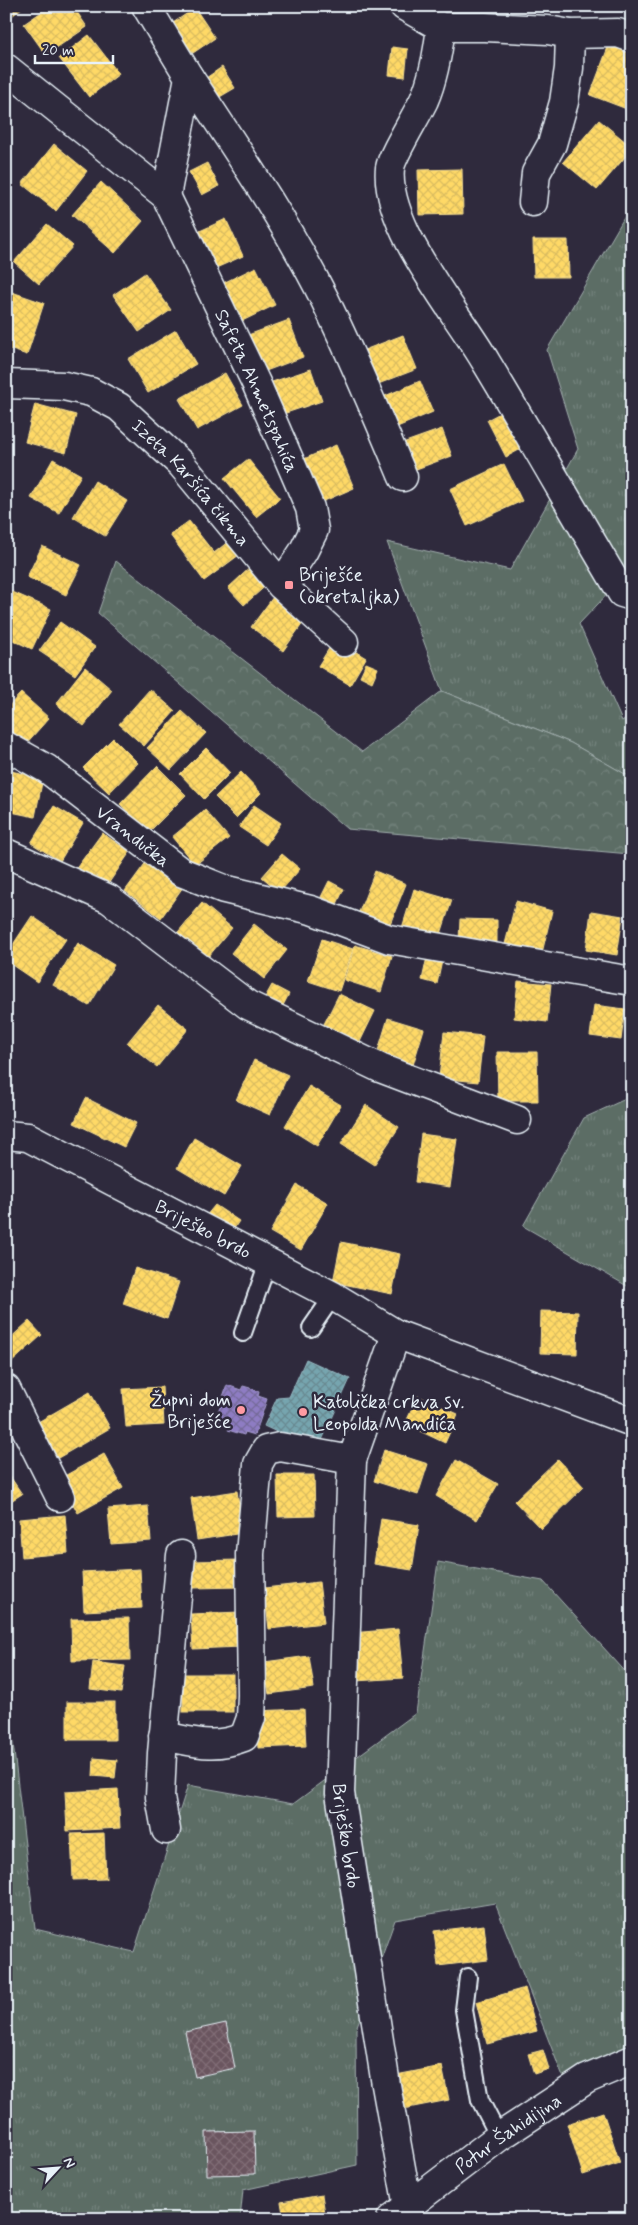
<svg xmlns="http://www.w3.org/2000/svg" width="638" height="2225" font-family="Mynerve,sans-serif">
  <style>
    .grass { fill: url(#grass-tufts); stroke: #a2afae }
    .forest { fill: url(#forest-crowns); stroke: #a2afae }
    .homes { fill: url(#homes-cross-hatch); stroke: #f8e092 }
    .offices { fill: url(#offices-cross-hatch); stroke: #a99fd3 }
    .public { fill: url(#public-cross-hatch); stroke: #98bcc5 }
    .building { fill: url(#building-cross-hatch); stroke: #e8f1f8 }
    .lines { fill: none; stroke-linecap: round; stroke-linejoin: round }
    .lane-casing { stroke: #e8f1f8; stroke-width: 20 }
    .street-casing { stroke: #e8f1f8; stroke-width: 31 }
    .lane { stroke: #2f2a3d; stroke-width: 16 }
    .street { stroke: #2f2a3d; stroke-width: 28 }
    .poi-dot { fill: #ff9aa2; stroke: #2f2a3d; stroke-width: 2 }
    .labels { text-anchor: middle; stroke-width: 5; stroke-linejoin: round; paint-order: stroke }
    .street-label { font-size: 19px; fill: #e8f1f8; stroke: #2f2a3d }
    .poi-label { font-size: 19px; fill: #e8f1f8; stroke: #2f2a3d; text-anchor: start }
  </style>
  <defs>
    <pattern id="grass-tufts" width="24" height="20" patternUnits="userSpaceOnUse" patternTransform="scale(1.25)"><rect width="24" height="20" fill="#5c6d65"/><path d="M3 7l-1-3M5 7V3M7 7l1-3M15 17l-1-3M17 17v-4M19 17l1-3" fill="none" stroke="#73827c"/></pattern>
    <pattern id="forest-crowns" width="20" height="18" patternUnits="userSpaceOnUse" patternTransform="scale(1.25)"><rect width="20" height="18" fill="#5c6d65"/><path d="M2 6a3 3 0 1 1 6 0M12 15a3 3 0 1 1 6 0" fill="none" stroke="#73827c"/></pattern>
    <pattern id="homes-cross-hatch" width="8" height="8" patternUnits="userSpaceOnUse" patternTransform="scale(1.25)"><rect width="8" height="8" fill="#ffd966"/><path d="M0 0l8 8M0 8l8-8" fill="none" stroke="#dabc60"/></pattern>
    <pattern id="offices-cross-hatch" width="8" height="8" patternUnits="userSpaceOnUse" patternTransform="scale(1.25)"><rect width="8" height="8" fill="#8e7cc3"/><path d="M0 0l8 8M0 8l8-8" fill="none" stroke="#756a99"/></pattern>
    <pattern id="public-cross-hatch" width="8" height="8" patternUnits="userSpaceOnUse" patternTransform="scale(1.25)"><rect width="8" height="8" fill="#76a5af"/><path d="M0 0l8 8M0 8l8-8" fill="none" stroke="#688991"/></pattern>
    <pattern id="building-cross-hatch" width="8" height="8" patternUnits="userSpaceOnUse" patternTransform="scale(1.25)"><rect width="8" height="8" fill="#6b545e"/><path d="M0 0l8 8M0 8l8-8" fill="none" stroke="#806d76"/></pattern>
  </defs>
  <rect width="100%" height="100%" fill="#2f2a3d"/>
  <filter id="ink" filterUnits="userSpaceOnUse"><feTurbulence type="fractalNoise" baseFrequency=".02" numOctaves="2"/><feDisplacementMap in="SourceGraphic" scale="10" xChannelSelector="R" yChannelSelector="G"/><feConvolveMatrix kernelMatrix="1 2 1 2 8 2 1 2 1" color-interpolation-filters="sRGB"/></filter>
  <g filter="url(#ink)">
    <g class="grass">
      <path d="M632 204V568L579 624 622 721 632 714V778L571 743 442 691 387 542 510 570 578 449 547 350Z"/>
      <path d="M632 1096V1282L627 1286 523 1226 584 1118Z"/>
      <path d="M438 1562 543 1581 632 1679V2047L568 2090 495 1903 395 1920 356 2029 357 2165 243 2190 240 2219H6V1684L35 1929 134 1952 188 1785 293 1804 416 1713Z"/>
    </g>
    <path class="forest" d="M116 561 362 752 442 691 571 743 632 778V860L630 854 347 829 98 613Z"/>
    <g class="homes">
      <path d="M6 6H24L6 21Z"/>
      <path d="M50 6H73L87 27 46 55 24 24Z"/>
      <path d="M195 8 215 38 193 53 173 23Z"/>
      <path d="M89 35 119 74 89 97 59 58Z"/>
      <path d="M610 42 632 50V111L590 95Z"/>
      <path d="M392 47 408 49 405 77 389 75Z"/>
      <path d="M222 67 235 88 218 98 206 78Z"/>
      <path d="M599 120 632 147V149L597 190 563 162Z"/>
      <path d="M54 144 87 171 56 211 22 184Z"/>
      <path d="M207 163 219 186 202 195 189 172Z"/>
      <path d="M462 169 463 214 419 215 418 170Z"/>
      <path d="M101 182 143 221 115 253 72 215Z"/>
      <path d="M226 219 243 256 207 272 191 235Z"/>
      <path d="M47 224 73 246 39 284 14 262Z"/>
      <path d="M533 240H568L569 277H534Z"/>
      <path d="M256 267 275 305 236 324 217 286Z"/>
      <path d="M145 273 171 310 139 332 113 295Z"/>
      <path d="M6 290 44 303 27 355 6 348Z"/>
      <path d="M289 320 303 357 263 372 248 335Z"/>
      <path d="M176 330 196 364 148 393 128 359Z"/>
      <path d="M403 335 417 369 373 386 359 352Z"/>
      <path d="M311 369 322 401 280 415 269 383Z"/>
      <path d="M225 373 243 405 197 430 179 399Z"/>
      <path d="M420 381 433 412 390 430 378 399Z"/>
      <path d="M35 404 76 415 66 453 25 442Z"/>
      <path d="M502 412 521 449 506 457 487 420Z"/>
      <path d="M442 429 452 456 408 472 397 445Z"/>
      <path d="M336 445 354 488 315 505 297 462Z"/>
      <path d="M53 459 81 475 59 513 31 498Z"/>
      <path d="M248 459 280 498 256 517 224 478Z"/>
      <path d="M504 464 522 501 467 526 450 489Z"/>
      <path d="M95 481 127 501 105 536 73 517Z"/>
      <path d="M189 521 214 553 229 541 239 555 204 581 170 535Z"/>
      <path d="M42 546 81 565 66 595 27 577Z"/>
      <path d="M254 564 270 582 244 605 228 588Z"/>
      <path d="M8 590 51 609 32 649 6 637V594Z"/>
      <path d="M276 593 308 616 283 651 251 627Z"/>
      <path d="M60 622 95 647 75 675 39 651Z"/>
      <path d="M335 639 366 658 350 685 318 666Z"/>
      <path d="M366 663 378 668 372 682 360 676Z"/>
      <path d="M85 667 112 690 84 726 56 704Z"/>
      <path d="M150 689 175 711 144 746 119 724Z"/>
      <path d="M21 693 49 718 23 747 6 732V709Z"/>
      <path d="M182 711 206 733 171 770 147 748Z"/>
      <path d="M113 738 138 763 109 793 83 768Z"/>
      <path d="M206 748 230 773 204 799 180 774Z"/>
      <path d="M157 766 186 795 149 832 120 804Z"/>
      <path d="M6 770 43 778 35 817 6 811Z"/>
      <path d="M241 772 261 793 236 818 215 797Z"/>
      <path d="M254 805 281 823 266 845 239 827Z"/>
      <path d="M54 806 83 823 60 861 31 843Z"/>
      <path d="M205 810 229 838 195 865 172 837Z"/>
      <path d="M102 833 130 852 104 890 75 870Z"/>
      <path d="M282 854 300 869 280 892 262 877Z"/>
      <path d="M147 861 183 887 161 918 125 891Z"/>
      <path d="M375 871 406 884 390 924 359 912Z"/>
      <path d="M329 881 344 889 337 904 321 897Z"/>
      <path d="M414 889 452 900 439 940 402 928Z"/>
      <path d="M516 901 552 911 542 953 505 944Z"/>
      <path d="M202 903 232 928 204 962 174 937Z"/>
      <path d="M591 911 623 916 617 955 586 950Z"/>
      <path d="M32 916 66 939 37 982 6 961V955Z"/>
      <path d="M460 919 497 920V942L459 941Z"/>
      <path d="M254 924 287 950 264 979 231 953Z"/>
      <path d="M322 939 353 949 339 991 308 981Z"/>
      <path d="M78 943 114 965 89 1006 53 985Z"/>
      <path d="M355 945 392 956 381 992 344 980Z"/>
      <path d="M427 957 442 961 437 984 422 980Z"/>
      <path d="M518 981 551 984 547 1022 514 1018Z"/>
      <path d="M272 985 289 994 277 1017 259 1008Z"/>
      <path d="M339 994 375 1011 357 1048 321 1030Z"/>
      <path d="M158 1005 188 1029 157 1067 127 1043Z"/>
      <path d="M594 1005 625 1009 621 1040 590 1036Z"/>
      <path d="M388 1018 424 1029 413 1065 377 1054Z"/>
      <path d="M444 1032 483 1036 478 1082 439 1078Z"/>
      <path d="M497 1052H537L538 1101H498Z"/>
      <path d="M254 1060 288 1075 270 1115 236 1100Z"/>
      <path d="M309 1086 341 1105 317 1146 285 1126Z"/>
      <path d="M86 1098 136 1123 124 1147 74 1123Z"/>
      <path d="M366 1105 399 1127 374 1165 341 1144Z"/>
      <path d="M421 1134 457 1139 450 1187 415 1182Z"/>
      <path d="M194 1138 242 1166 224 1196 177 1168Z"/>
      <path d="M297 1185 328 1203 301 1250 270 1232Z"/>
      <path d="M215 1205 239 1221 231 1233 206 1216Z"/>
      <path d="M341 1242 400 1254 392 1294 333 1282Z"/>
      <path d="M135 1268 179 1282 167 1319 123 1304Z"/>
      <path d="M541 1311 578 1312 577 1354 540 1353Z"/>
      <path d="M29 1321 42 1335 10 1364 6 1361V1342Z"/>
      <path d="M162 1387 164 1425 126 1427 123 1389Z"/>
      <path d="M90 1392 110 1428 58 1458 38 1422Z"/>
      <path d="M418 1396 458 1414 445 1443 405 1424Z"/>
      <path d="M384 1450 428 1464 418 1495 374 1481Z"/>
      <path d="M104 1454 123 1488 78 1513 59 1479Z"/>
      <path d="M558 1459 584 1487 541 1529 514 1501Z"/>
      <path d="M456 1460 498 1484 477 1520 436 1496Z"/>
      <path d="M7 1472 22 1494 6 1504V1473Z"/>
      <path d="M277 1475H314L315 1516 278 1517Z"/>
      <path d="M237 1491 243 1533 197 1540 191 1498Z"/>
      <path d="M148 1506 151 1541 111 1544 108 1509Z"/>
      <path d="M65 1515 68 1553 22 1557 19 1519Z"/>
      <path d="M381 1519 419 1525 412 1570 374 1564Z"/>
      <path d="M240 1560 241 1587 193 1588 192 1561Z"/>
      <path d="M140 1569 142 1608 84 1611 82 1572Z"/>
      <path d="M319 1582 324 1623 269 1629 264 1588Z"/>
      <path d="M240 1612 241 1647 193 1649 191 1614Z"/>
      <path d="M129 1618 130 1660 72 1661 71 1619Z"/>
      <path d="M398 1629 403 1678 355 1681 351 1633Z"/>
      <path d="M309 1656 314 1688 269 1694 264 1662Z"/>
      <path d="M93 1662 125 1666 121 1693 90 1689Z"/>
      <rect x="183" y="1674" width="50" height="38"/>
      <rect x="67" y="1702" width="48" height="38"/>
      <path d="M304 1709 306 1746 258 1748 255 1711Z"/>
      <path d="M94 1758 117 1760 115 1778 93 1776Z"/>
      <path d="M118 1789 120 1828 67 1831 65 1792Z"/>
      <path d="M104 1833 106 1879 73 1880 71 1834Z"/>
      <path d="M484 1925 488 1960 438 1966 434 1931Z"/>
      <path d="M525 1988 537 2031 487 2044 476 2002Z"/>
      <path d="M543 2050 549 2069 534 2074 528 2054Z"/>
      <path d="M442 2066 449 2100 403 2109 396 2075Z"/>
      <path d="M603 2112 620 2163 583 2175 567 2124Z"/>
      <path d="M322 2195 326 2219H284L281 2202Z"/>
    </g>
    <path class="offices" d="M227 1385 241 1390 243 1386 250 1388 259 1392 258 1396 267 1399 255 1435 245 1432 244 1435 228 1430 229 1426 215 1421Z"/>
    <path class="public" d="M306 1359 350 1379 317 1451 264 1426 277 1398 289 1397Z"/>
    <g class="building">
      <path d="M226 2023 235 2068 195 2077 185 2032Z"/>
      <path d="M254 2131 255 2174 207 2175 206 2132Z"/>
    </g>
    <g class="lines">
      <defs>
        <g id="lane">
          <path d="M311 1328 333 1296"/>
          <path d="M243 1333 268 1262"/>
          <path d="M468 1977 464 2010 480 2100 499 2137"/>
        </g>
        <g id="street">
          <path d="M146 6 189 77 166 196"/>
          <path d="M404 6 441 27C438 52 434 77 424 100 417 115 392 155 390 168 384 227 457 312 486 362 532 438 576 516 622 593L632 596"/>
          <path d="M441 27H485L548 30 570 34 618 33 632 38"/>
          <path id="s1" d="M6 68 166 196 256 383 310 508 314 530 303 552 281 585"/>
          <path d="M189 77C237 150 286 222 325 300 353 358 378 417 403 477"/>
          <path d="M533 202 536 173 552 144 564 102 569 68 570 34"/>
          <path id="s2" d="M6 384 64 386 91 392 119 407 181 464 281 585 344 642"/>
          <path id="s3" d="M6 746 47 769 181 872 224 889 311 910 389 939 632 981"/>
          <path d="M6 853 109 899 248 1005 380 1068 517 1120"/>
          <path id="s4" d="M6 1135 28 1137 333 1296 396 1334 632 1422"/>
          <path id="s5" d="M396 1334 352 1460 340 1793 386 2085 408 2207"/>
          <path d="M6 1389 60 1497"/>
          <path d="M163 1736C195 1742 213 1749 244 1737L251 1718 252 1695 250 1554 258 1464 266 1450 280 1447 352 1460"/>
          <path d="M166 1830 160 1797 162 1753 181 1555"/>
          <path id="s6" d="M391 2219 499 2137 587 2079 632 2060"/>
        </g>
      </defs>
      <use href="#lane" class="lane-casing"/>
      <use href="#street" class="street-casing"/>
      <use href="#lane" class="lane"/>
      <use href="#street" class="street"/>
    </g>
  </g>
  <g class="poi-dot">
    <rect x="284" y="580" width="10" height="10" rx="2.5"/>
    <circle cx="241" cy="1410" r="5"/>
    <circle cx="303" cy="1412" r="5"/>
  </g>
  <g class="labels">
    <g class="street-label">
      <text dy="7" stroke="none"><textPath href="#s1" startOffset="420">Safeta Ahmetspahića</textPath></text>
      <text dy="7" stroke="none"><textPath href="#s2" startOffset="222">Izeta Karšića čikma</textPath></text>
      <text dy="7" stroke="none"><textPath href="#s3" startOffset="156">Vrandučka</textPath></text>
      <text dy="7" stroke="none"><textPath href="#s4" startOffset="220">Briješko brdo</textPath></text>
      <text dy="7" stroke="none"><textPath href="#s5" startOffset="510">Briješko brdo</textPath></text>
      <text dy="7" stroke="none"><textPath href="#s6" startOffset="145">Potur Šahidijina</textPath></text>
    </g>
    <g class="poi-label">
      <text x="299" y="581">Briješće<tspan x="299" dy="22">(okretaljka)</tspan></text>
      <text x="231" y="1406" text-anchor="end">Župni dom<tspan x="231" dy="22">Briješće</tspan></text>
      <text x="313" y="1408">Katolička crkva sv.<tspan x="313" dy="22">Leopolda Mandića</tspan></text>
    </g>
  </g>
  <rect width="638" height="2225" fill="none" stroke="#2f2a3d" stroke-width="25"/>
  <rect x="12" y="12" width="613" height="2200" fill="none" stroke="#e8f1f8" stroke-width="2" filter="url(#ink)"/>
  <g transform="translate(58 2168) rotate(64)" stroke="#2f2a3d" stroke-width="4" paint-order="stroke">
  <path d="M0-4L9 19L0 12L-9 19Z" fill="#e8f1f8"/>
  <text y="-8" font-size="14" font-weight="bold" text-anchor="middle" fill="#e8f1f8">N</text>
  </g>
  <path d="M35 55v8h78v-8" fill="none" stroke="#e8f1f8" stroke-width="2.5"/>
  <text x="42" y="55" font-size="15" fill="#e8f1f8" stroke="#2f2a3d" stroke-width="4" paint-order="stroke">20 m</text>
</svg>
